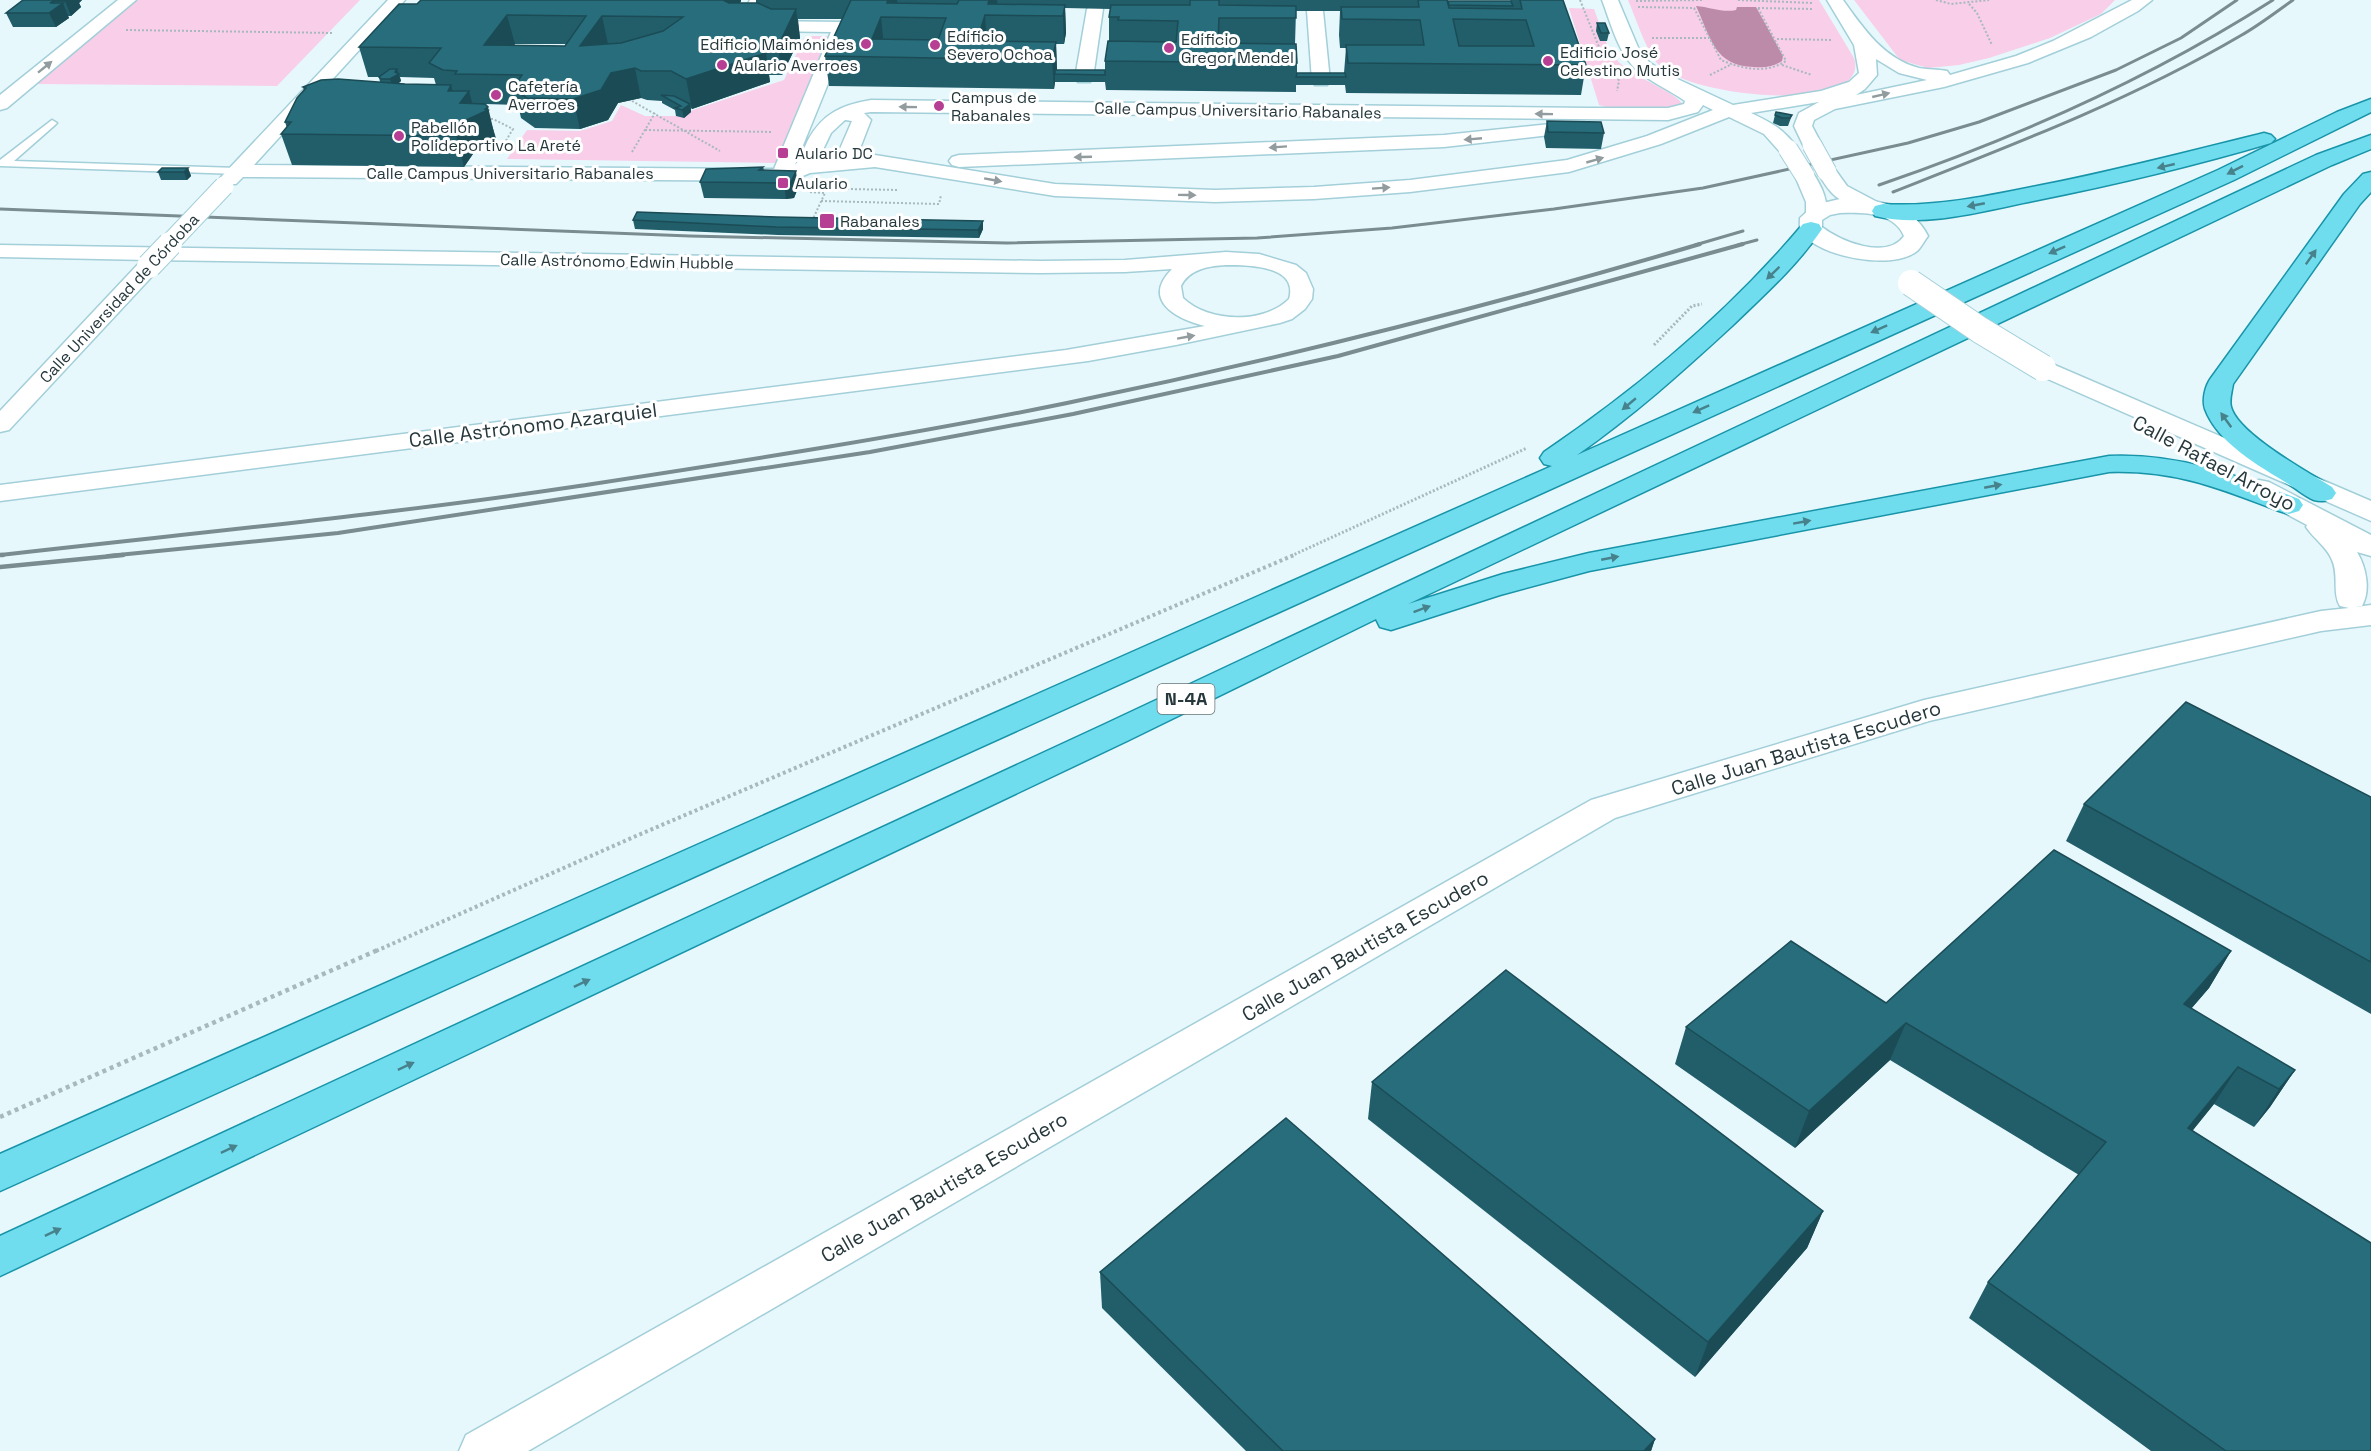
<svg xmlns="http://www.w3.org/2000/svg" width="2371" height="1451" font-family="'Space Grotesk',sans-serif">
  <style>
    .green { fill: #f8cee8 }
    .water { fill: #bc8baa }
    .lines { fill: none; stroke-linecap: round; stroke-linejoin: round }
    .lane-casing { stroke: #a3cfd9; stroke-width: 3 }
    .street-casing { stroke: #a3cfd9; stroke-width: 3 }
    .secondary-casing { stroke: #a3cfd9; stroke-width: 3 }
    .primary-casing { stroke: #1894a9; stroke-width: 3 }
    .path-far3 { stroke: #a8b9be; stroke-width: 2; stroke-dasharray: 2 2; stroke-linecap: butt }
    .path-far2 { stroke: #a8b9be; stroke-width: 3; stroke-dasharray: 2 2; stroke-linecap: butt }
    .path-far1 { stroke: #a8b9be; stroke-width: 4; stroke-dasharray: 3 3; stroke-linecap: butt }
    .path { stroke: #a8b9be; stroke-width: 4.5; stroke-dasharray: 4 4; stroke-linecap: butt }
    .lane { fill: #fff; fill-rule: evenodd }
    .street { fill: #fff; fill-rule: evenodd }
    .secondary { fill: #fff; fill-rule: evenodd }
    .primary { fill: #70ddee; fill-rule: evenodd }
    .rail-far2 { stroke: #7a8c90; stroke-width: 3 }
    .rail-far1 { stroke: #7a8c90; stroke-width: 4 }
    .rail { stroke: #7a8c90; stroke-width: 4.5 }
    .street-bridge-far1-casing { stroke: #a3cfd9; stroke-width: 21; stroke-linecap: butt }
    .street-bridge-casing { stroke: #a3cfd9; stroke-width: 26; stroke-linecap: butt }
    .secondary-bridge-casing { stroke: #a3cfd9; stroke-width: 28; stroke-linecap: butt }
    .street-bridge-far1 { stroke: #fff; stroke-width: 19 }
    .street-bridge { stroke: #fff; stroke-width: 24 }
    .secondary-bridge { stroke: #fff; stroke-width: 26 }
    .wall { fill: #225e6a; fill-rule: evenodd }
    .shaded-wall { fill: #1b4c56 }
    .building { fill: #276d7b; stroke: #1b4c56; stroke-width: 1.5; fill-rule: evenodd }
    .oneway { fill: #929c9e }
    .oneway2 { fill: #47828c }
    .poi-dot { fill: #b63f94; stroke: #fff; stroke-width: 2 }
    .labels { text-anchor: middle; stroke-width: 6; stroke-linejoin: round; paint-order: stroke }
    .far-poi-label { font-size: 16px; fill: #26383c; stroke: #fff; text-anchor: start }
    .far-street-label { font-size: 16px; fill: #26383c; stroke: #fff }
    .shield { fill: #fff; stroke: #677476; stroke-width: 1.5 }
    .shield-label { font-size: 18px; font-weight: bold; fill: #26383c }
    .street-label { font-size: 20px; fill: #26383c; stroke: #fff }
  </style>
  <rect width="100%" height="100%" fill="#e7f8fd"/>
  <g class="green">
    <path d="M136 0H360L277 86 34 84Z"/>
    <path d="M1628 0H1819L1854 58C1873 116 1686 98 1657 63 1646 50 1635 16 1628 0Z"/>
    <path d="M1854 0H2115L2101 14 2050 38 1989 58 1959 65 1928 68 1900 60Z"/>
    <path d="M1569 8 1594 9C1601 27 1606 50 1621 64 1636 78 1676 92 1683 105L1673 108H1609L1599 105Z"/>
    <path d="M810 36H831L777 163 507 159 527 130 580 131 612 121 621 105 645 116H675L784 80 804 38Z"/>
  </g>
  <path class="water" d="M1696 6C1710 7 1723 13 1736 10L1737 7H1756L1783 56 1782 61C1774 67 1764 68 1754 67 1714 66 1711 38 1696 6Z"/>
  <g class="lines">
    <defs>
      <path id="lane" d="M52 120 57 123 55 125 14 161 238 168 243 171 238 174 0 166V160Z"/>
      <g id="street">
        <path d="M118 0H136L7 108 0 110V95Z"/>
        <path d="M388 0H405L254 165 774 169 831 32 755 31 740 26 737 22 750 0H766L756 20 758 21 842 22 848 23 851 27 795 165C801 159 804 148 808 140 823 113 842 105 871 100L1590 108H1668L1684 104 1685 101C1671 91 1651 82 1638 71 1618 54 1611 23 1602 0H1618L1640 52 1650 63 1669 75 1733 105 1821 91 1849 82 1859 73 1854 45 1827 0H1843C1863 28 1884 59 1919 68 1929 70 1938 69 1947 71L1950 75 2016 56 2053 41 2132 0H2152L2138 11 2091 37 2028 63 1944 87 1835 109 1814 120 1812 126 1822 145 1819 149H1805L1794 126 1799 113 1819 102 1751 113C1772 123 1784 129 1798 149L1795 153H1781L1764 134 1729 117 1661 144 1569 172 1410 192 1314 199 1215 202 1055 196 875 167 810 173 791 181 243 177 236 184H222L219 180 222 176ZM1876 59 1899 73 1927 80 1856 95 1865 89 1877 75ZM1703 105 1713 110 1647 136 1567 160 1410 180 1314 187 1215 190 1055 184 875 155 857 156 871 120 864 113 871 112 1668 120 1698 112ZM845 120 852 121 836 158 818 160 831 133Z"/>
        <path d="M1095 4 1103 9 1093 78 1090 82H1078L1075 78 1087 9Z"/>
        <path d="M1315 6 1323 11 1330 81 1327 85H1315L1312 81 1307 11Z"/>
        <path d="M1560 123 1567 125 1570 129 1567 133 1444 147 959 167 952 165 949 161 952 157 959 155 1444 135Z"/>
        <path d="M1827 166 1834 168 1847 186 1881 204 1884 208 1881 212C1869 215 1840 202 1832 193 1826 187 1822 179 1817 172L1820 168Z"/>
        <path d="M1805 170 1812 172C1820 183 1832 205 1823 217L1816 219 1809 217 1806 213V202L1795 176 1798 172Z"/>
        <path d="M0 245 1041 261 1125 260 1226 252 1259 254 1296 265 1306 273 1313 289 1312 299 1305 309 1292 319 1280 323 1176 345 1088 361 0 501V485L1066 350 1205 326C1176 319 1141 300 1172 269L1125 272 1041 273 150 260 157 261 160 266 157 271 9 430 0 432V411L141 261 148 260 0 257ZM1226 265C1247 265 1299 265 1289 299 1264 324 1209 323 1183 298L1181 286C1189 269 1209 266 1226 265Z"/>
      </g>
      <g id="secondary">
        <path d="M1840 199C1874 199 1912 203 1928 236 1924 241 1921 248 1917 251 1893 271 1818 257 1801 232 1799 228 1800 223 1800 218L1814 205ZM1840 213C1862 212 1894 212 1904 236 1887 260 1841 242 1822 227V220L1830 215Z"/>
        <path d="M2043 360 2371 501V521L2034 373 2030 368 2034 363Z"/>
        <path d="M2259 480 2269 482 2371 535V556L2357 552C2366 567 2371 590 2362 606L2356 607 2371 605V625L2321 631 1929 721 1615 818 528 1451H459L466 1435 1591 800 1924 700 2321 611 2349 608 2340 606C2332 593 2339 575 2332 560 2327 547 2314 539 2306 527L2307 525 2249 494 2245 488 2249 482Z"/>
      </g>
      <g id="primary">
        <path d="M2371 99V112L2234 180 0 1191V1154L1552 466 1544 464 1540 458 1544 452C1637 389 1730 311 1803 224L1811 222 1819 224 1822 229C1797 266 1764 295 1732 326 1682 372 1633 416 1577 455L2218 170 2337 112Z"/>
        <path d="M2264 133 2271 135 2275 139 2271 143C2193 166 2113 185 2033 201 1983 211 1925 228 1875 216L1872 211 1875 206 1883 204C1934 207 1983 197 2032 187 2111 172 2187 152 2264 133Z"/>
        <path d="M2371 135V149L2332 165 1408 604 1503 574 1589 553 2109 456C2178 453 2236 475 2299 499L2303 505 2299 511 2289 514 2279 511C2219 488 2175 470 2109 472L1589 571 1500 595 1391 630 1380 627 1376 619 1127 741 0 1276V1236L1103 725 2316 155Z"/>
        <path d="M2371 172V192L2360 204 2233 384C2232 391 2229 400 2231 407 2238 434 2308 472 2332 487L2336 493 2332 499C2325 501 2321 502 2314 500 2306 497 2298 490 2290 485 2261 467 2218 444 2205 409 2202 400 2205 386 2211 378L2344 194 2363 174Z"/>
      </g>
    </defs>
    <use href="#lane" class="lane-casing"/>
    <use href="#street" class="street-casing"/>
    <use href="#secondary" class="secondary-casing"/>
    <use href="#primary" class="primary-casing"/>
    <g class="path-far3">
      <path d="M1580 0 1603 57"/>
      <path d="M1738 0 1812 3"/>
      <path d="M1936 0 1951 4 1989 0"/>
      <path d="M1636 1 1704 0"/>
      <path d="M1969 4 1977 13 1992 45"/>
      <path d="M1638 7 1694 8 1721 60C1742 69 1766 74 1786 61L1758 8"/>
      <path d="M1758 8 1813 9"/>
      <path d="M126 30 334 33"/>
      <path d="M1652 38H1709"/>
      <path d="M1777 39 1832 40"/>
      <path d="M1782 65 1812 75"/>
      <path d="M1617 75 1619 81 1617 91"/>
      <path d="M1710 75 1732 64"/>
      <path d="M632 101 720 151"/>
      <path d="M487 119H493L513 129 499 152"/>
      <path d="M645 130 773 132"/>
      <path d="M632 152 655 113"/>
      <path d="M847 189 899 190"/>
      <path d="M810 192 825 193 812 221"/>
      <path d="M821 201 939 204 941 195"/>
    </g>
    <g class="path-far2">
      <path d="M1654 345 1692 306 1702 304"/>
      <path d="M1291 556 1527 448"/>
    </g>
    <path class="path-far1" d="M376 951 636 836 1294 555"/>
    <path class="path" d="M0 1117 380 949"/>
    <use href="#lane" class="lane"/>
    <use href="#street" class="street"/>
    <use href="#secondary" class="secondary"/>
    <use href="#primary" class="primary"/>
    <g class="rail-far2">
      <path d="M1879 185C2016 138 2151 78 2273 0"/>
      <path d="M1893 192C2010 146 2131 100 2240 36 2258 26 2276 12 2293 0"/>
      <path d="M0 209 690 236 1007 243 1257 238 1392 228 1554 209 1703 188 1908 143 1979 122 2116 70 2181 38 2237 0"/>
      <path d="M1695 245 1743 231"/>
      <path d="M1738 245 1757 240"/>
    </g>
    <g class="rail-far1">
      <path d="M0 555C193 533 386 515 579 486 742 461 906 436 1067 403 1280 359 1491 306 1700 244"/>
      <path d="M108 556 338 533 870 452 1073 414 1338 356 1743 244"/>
    </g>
    <g class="rail">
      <path d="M0 555H3"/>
      <path d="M0 567 123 555"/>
    </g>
    <defs>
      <g id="street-bridge-far1">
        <path d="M1812 145 1827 172"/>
        <path d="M1788 149 1805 176"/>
        <path d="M168 245 224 186"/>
      </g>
      <path id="street-bridge" d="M149 266 170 244"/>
      <path id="secondary-bridge" d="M1911 283 1980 330 2043 368"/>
    </defs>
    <use href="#street-bridge-far1" class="street-bridge-far1-casing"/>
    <use href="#street-bridge" class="street-bridge-casing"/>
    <use href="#secondary-bridge" class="secondary-bridge-casing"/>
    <use href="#street-bridge-far1" class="street-bridge-far1"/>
    <use href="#street-bridge" class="street-bridge"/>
    <use href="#secondary-bridge" class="secondary-bridge"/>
  </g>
  <g class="wall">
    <path d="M23 0H82L79 3 81 7 71 16H68L69 18 56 27H13L6 13Z"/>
    <path d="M756 0H1447L1448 1H1510L1511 0H1563L1586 65 1581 95 1346 93 1345 85H1296V92L1106 90 1105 82H1055L1054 89 829 86 825 56 842 19H798L800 38 782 75H769L770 82 692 109 691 108V112L684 118 676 116 675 110 662 103V101L647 100 641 98 618 103 608 120 580 129 535 128 521 118 518 105 485 104 496 138V141L475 151 464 167 292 165 281 134 287 128 285 122 304 91 303 87 380 82 379 77H368L359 47 417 4 741 1 740 3H756ZM1065 8 1110 9 1109 17V41L1105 61V70H1057L1056 44H1064L1066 33ZM1296 11H1340L1339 35 1340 48H1346L1344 73H1297V63L1295 44ZM515 44H566L565 46 514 45ZM400 77 434 78 436 85 398 84 401 81Z"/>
    <path d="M1597 23 1609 33 1607 41H1600L1596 31Z"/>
    <path d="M1775 115H1792L1788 126H1780L1773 123Z"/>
    <path d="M1547 121 1604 133 1601 149 1546 148 1544 137Z"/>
    <path d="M763 167 764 170 798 188 794 198 786 199 704 198 700 182Z"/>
    <path d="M188 168 191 176 187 180H161L158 172Z"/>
    <path d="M633 220 983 229 979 238 778 235 635 229Z"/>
    <path d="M2371 797V1014L2066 841 2084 804Z"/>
    <path d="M2231 951 2209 988 2191 1009 2295 1070 2270 1107 2254 1127 2214 1104 2192 1131 2371 1451H2151L1969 1318 1988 1282 2079 1175 1890 1060 1795 1148 1675 1064 1686 1027 1886 1003Z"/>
    <path d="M1372 1082 1823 1211 1807 1248 1695 1377 1368 1119Z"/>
    <path d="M1100 1272 1655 1439 1651 1451H1246L1102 1308Z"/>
  </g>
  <g class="shaded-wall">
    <path d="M66 0H82L79 3 81 7 71 16 65 1Z"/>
    <path d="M722 0H741V1L727 28Z"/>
    <path d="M888 0H897L898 7 887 3Z"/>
    <path d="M989 0H997L998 7 988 4Z"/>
    <path d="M54 1 56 8 63 3 69 18 56 27 49 13 50 3Z"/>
    <path d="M1065 5 1066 33 1064 44 1063 16Z"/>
    <path d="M796 9 800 38 782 75 778 46Z"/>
    <path d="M507 15 515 44 492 74 484 45Z"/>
    <path d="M985 15 987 44 977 41Z"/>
    <path d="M602 16 608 44 580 46Z"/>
    <path d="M881 17 884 46 872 39Z"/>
    <path d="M1056 42 1057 71 1055 74V82L1054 89 1052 60Z"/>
    <path d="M762 45 763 54 766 53 770 82 692 109 686 79 757 48Z"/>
    <path d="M635 68 641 98 618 103 608 120 580 129 573 99 611 73Z"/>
    <path d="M397 69 401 81 392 87 390 79Z"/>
    <path d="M451 85 459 115 448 91Z"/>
    <path d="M469 91 476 116 488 107 496 141 475 151 464 167 456 136 460 103Z"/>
    <path d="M690 104 691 112 684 118 682 110Z"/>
    <path d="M188 168 191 176 187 180 184 172Z"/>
    <path d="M796 171 798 188 794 198 786 199 784 183Z"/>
    <path d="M983 221V229L979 238 978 230Z"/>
    <path d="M2231 951 2209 988 2162 1042 2184 1004Z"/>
    <path d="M1906 1023 1890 1060 1795 1148 1809 1111Z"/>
    <path d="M2238 1067 2214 1104 2165 1165 2188 1128Z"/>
    <path d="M2295 1070 2270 1107 2254 1127 2279 1089Z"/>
    <path d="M1823 1211 1807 1248 1695 1377 1708 1342Z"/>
    <path d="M1655 1439 1651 1451H1644Z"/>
  </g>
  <g class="building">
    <path d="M23 0H66L65 1H54L50 3H63L49 13H6Z"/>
    <path d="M421 0H723L729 3H758L771 9H796L778 46 762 45 757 48 766 53 686 79 671 71H641L635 68 611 73 601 90 573 99 527 98 513 88 522 75 455 74 457 71 443 70 429 63 441 48 359 47 399 4H417ZM507 15 586 16 565 46 484 45ZM602 16 683 17 663 31 621 43 580 46Z"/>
    <path d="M851 0H888L887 3 957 4 959 0H989L988 4 1065 5 1063 16 985 15 977 41 1056 42 1052 60 825 56ZM881 17 946 18 938 40 872 39Z"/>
    <path d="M1190 0H1219V5L1296 6V18H1219L1218 43 1296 44 1297 63 1105 61 1108 41 1176 42 1178 21 1118 20 1119 17H1109L1111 5H1190Z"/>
    <path d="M1418 0H1447L1449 8 1522 9 1520 0H1563L1586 65 1348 63 1346 45H1424L1420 20 1342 19 1341 7H1419ZM1453 19 1526 20 1534 46H1459Z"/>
    <path d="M1448 1H1511L1513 6 1449 5Z"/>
    <path d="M1597 23H1605L1609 33H1601Z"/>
    <path d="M390 69H397L395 72 399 74 390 79H381L379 77Z"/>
    <path d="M1055 70H1105V75L1055 74Z"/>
    <path d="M1297 73H1345L1346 77H1296Z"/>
    <path d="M338 79 405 84 451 85 448 91H469L460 103 485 104 488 107 485 109 488 110 466 120 456 136 281 134 291 122H285L297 98 306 88 303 87 321 80Z"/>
    <path d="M661 95 674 96 690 104 682 110 675 108 681 106Z"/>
    <path d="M1776 112 1792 115 1790 118H1782L1775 115Z"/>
    <path d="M1547 121 1601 122 1604 133 1548 132Z"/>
    <path d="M763 167 759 170 796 171 791 182 784 183 700 182 706 169Z"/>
    <path d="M162 168H188L184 172H158Z"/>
    <path d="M637 212 777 217 983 221 978 230 776 227 633 220Z"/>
    <path d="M2186 702 2371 797V962L2084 804Z"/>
    <path d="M2054 850 2231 951 2184 1004 2295 1070 2279 1089 2238 1067 2188 1128 2371 1243V1451H2226L1988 1282 2106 1142 1906 1023 1809 1111 1686 1027 1791 941 1886 1003Z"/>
    <path d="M1506 970 1823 1211 1708 1342 1372 1082Z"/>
    <path d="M1286 1118 1655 1439 1644 1451H1283L1100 1272Z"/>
  </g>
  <defs><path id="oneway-solid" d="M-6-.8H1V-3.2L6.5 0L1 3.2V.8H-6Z" transform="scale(1.5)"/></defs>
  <g class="oneway">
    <use href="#oneway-solid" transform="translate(45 67) rotate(-39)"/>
    <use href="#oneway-solid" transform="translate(1881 95) rotate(-13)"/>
    <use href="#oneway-solid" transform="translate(908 107) rotate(-179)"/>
    <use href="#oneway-solid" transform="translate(1544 114) rotate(-179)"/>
    <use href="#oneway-solid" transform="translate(1473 139) rotate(175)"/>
    <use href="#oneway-solid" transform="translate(1278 147) rotate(176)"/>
    <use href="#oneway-solid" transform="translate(1083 157) rotate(178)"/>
    <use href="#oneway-solid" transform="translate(1595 160) rotate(-16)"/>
    <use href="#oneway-solid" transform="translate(993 180) rotate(10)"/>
    <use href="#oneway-solid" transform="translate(1381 188) rotate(-4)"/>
    <use href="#oneway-solid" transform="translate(1187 195) rotate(1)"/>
    <use href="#oneway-solid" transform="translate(1186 337) rotate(-10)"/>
  </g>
  <g class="oneway2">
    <use href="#oneway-solid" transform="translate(2166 166) rotate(167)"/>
    <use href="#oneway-solid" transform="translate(2235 170) rotate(153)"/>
    <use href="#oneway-solid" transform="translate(1976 205) rotate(169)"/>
    <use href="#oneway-solid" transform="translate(2057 250) rotate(156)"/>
    <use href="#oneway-solid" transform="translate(2311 257) rotate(-55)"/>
    <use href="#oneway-solid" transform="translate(1773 273) rotate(136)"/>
    <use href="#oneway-solid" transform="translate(1879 329) rotate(156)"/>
    <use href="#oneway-solid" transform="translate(1629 404) rotate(140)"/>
    <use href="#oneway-solid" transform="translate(1701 409) rotate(156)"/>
    <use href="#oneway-solid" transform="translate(2226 420) rotate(-126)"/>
    <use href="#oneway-solid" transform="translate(1993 486) rotate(-11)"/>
    <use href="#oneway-solid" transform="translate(1802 522) rotate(-10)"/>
    <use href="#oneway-solid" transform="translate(1610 558) rotate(-11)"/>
    <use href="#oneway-solid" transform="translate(1422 609) rotate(-20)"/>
    <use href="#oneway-solid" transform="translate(582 983) rotate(-25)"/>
    <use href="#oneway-solid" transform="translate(406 1066) rotate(-25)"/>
    <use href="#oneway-solid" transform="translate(229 1149) rotate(-25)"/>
    <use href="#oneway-solid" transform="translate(53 1232) rotate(-25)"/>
  </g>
  <g class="poi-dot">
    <circle cx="866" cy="44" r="6"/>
    <circle cx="935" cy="45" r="6"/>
    <circle cx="1169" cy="48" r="6"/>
    <circle cx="1548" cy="61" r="6"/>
    <circle cx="722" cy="65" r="6"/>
    <circle cx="496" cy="95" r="6"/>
    <circle cx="939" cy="106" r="6"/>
    <circle cx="399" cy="136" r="6"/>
    <rect x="777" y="147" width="12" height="12" rx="3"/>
    <rect x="777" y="177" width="12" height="12" rx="3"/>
    <rect x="819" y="213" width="16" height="16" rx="3"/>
  </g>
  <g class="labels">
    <g class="far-poi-label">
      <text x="947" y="42">Edificio<tspan x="947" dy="18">Severo Ochoa</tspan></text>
      <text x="1181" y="45">Edificio<tspan x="1181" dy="18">Gregor Mendel</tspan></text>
      <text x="854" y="50" text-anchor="end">Edificio Maimónides</text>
      <text x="1560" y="58">Edificio José<tspan x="1560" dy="18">Celestino Mutis</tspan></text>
      <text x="734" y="71">Aulario Averroes</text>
      <text x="508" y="92">Cafetería<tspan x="508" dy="18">Averroes</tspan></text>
      <text x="951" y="103">Campus de<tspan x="951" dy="18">Rabanales</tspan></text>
      <text x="411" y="133">Pabellón<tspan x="411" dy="18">Polideportivo La Areté</tspan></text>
      <text x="795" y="159">Aulario DC</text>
      <text x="795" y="189">Aulario</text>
      <text x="840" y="227">Rabanales</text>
    </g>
    <g class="far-street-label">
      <text transform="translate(1238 110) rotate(1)" y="6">Calle Campus Universitario Rabanales</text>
      <text x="510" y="179">Calle Campus Universitario Rabanales</text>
      <text transform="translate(617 261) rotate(1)" y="6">Calle Astrónomo Edwin Hubble</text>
      <text transform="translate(119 298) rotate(-47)" y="6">Calle Universidad de Córdoba</text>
    </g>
    <rect class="shield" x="1157.5" y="684" width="57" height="30" rx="4.5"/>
    <g class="shield-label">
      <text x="1186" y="705">N-4A</text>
    </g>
    <g class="street-label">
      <text transform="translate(533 425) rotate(-7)" y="7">Calle Astrónomo Azarquiel</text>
      <text transform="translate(2214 463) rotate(28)" y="7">Calle Rafael Arroyo</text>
      <text transform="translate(1806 748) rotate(-17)" y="7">Calle Juan Bautista Escudero</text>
      <text transform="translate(1365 946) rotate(-30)" y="7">Calle Juan Bautista Escudero</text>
      <text transform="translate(944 1187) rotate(-30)" y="7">Calle Juan Bautista Escudero</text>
    </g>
  </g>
</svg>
